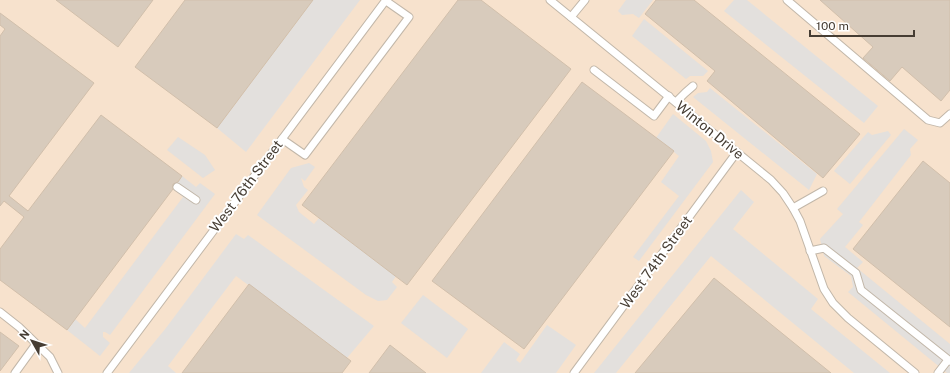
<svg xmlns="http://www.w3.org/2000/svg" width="950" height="373" font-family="'Public Sans',sans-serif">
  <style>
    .commercial { fill: #f7e2cd }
    .parking { fill: #e3e0dd }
    .building { fill: #d8cbbc; stroke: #d1bfab }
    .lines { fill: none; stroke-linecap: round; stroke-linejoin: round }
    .minor-casing { stroke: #c2b7a9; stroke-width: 9 }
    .minor { stroke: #fff; stroke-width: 7 }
    .labels { text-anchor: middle; stroke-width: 4; stroke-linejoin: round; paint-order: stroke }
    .street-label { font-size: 14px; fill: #463d33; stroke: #fff }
  </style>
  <rect width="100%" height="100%" fill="#f3ede4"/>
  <rect class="commercial" x="0" y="0" width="950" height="373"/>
  <g class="parking">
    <path d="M313 0H360L246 152 217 128Z"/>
    <path d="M626 0H653L639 18 633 14 622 15 618 11Z"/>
    <path d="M734 0H747L878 106 864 123 724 11Z"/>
    <path d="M644 19 708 71 703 76H690L686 79 632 36Z"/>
    <path d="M710 88 817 174 809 190 693 97 698 93 707 92Z"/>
    <path d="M673 114 706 141 711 151 713 162 639 261 633 257 679 196 661 182 679 156 656 138Z"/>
    <path d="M904 129 918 140 910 149 911 155 859 222 863 225 845 247 863 262 857 268 950 344V373H947L848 292 853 287 851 276 824 256 820 239 843 214 837 209Z"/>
    <path d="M888 131 891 135 850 184 834 171 868 132 872 135Z"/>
    <path d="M178 137 205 155 215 170 203 178 167 150Z"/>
    <path d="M309 163 315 167 305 181 301 178 304 187 308 190 296 205 299 212 314 224 319 218 396 276 392 282 397 287 387 300 378 301 366 295 257 215 291 168Z"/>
    <path d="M182 176 196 187 200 183 215 194 110 335 105 332H103V337L110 343 100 356 67 330 75 319 85 328 183 197 173 189Z"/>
    <path d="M741 190 754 202 733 229 818 299 811 309 890 373H854L711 256 616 373H594Z"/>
    <path d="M236 234 244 239 248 235 374 326 347 358 236 276 168 366 176 373H129L166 328Z"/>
    <path d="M423 295 468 329 447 358 401 323Z"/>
    <path d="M547 325 576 345 556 373H481L504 342 520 354 516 360 520 363Z"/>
  </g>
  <g class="building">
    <path d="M56 0H153L118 47Z"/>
    <path d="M185 0H313L217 128 135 67Z"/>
    <path d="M458 0H481L571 69 407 285 302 205Z"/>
    <path d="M656 0H694L860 134 823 178 707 81 715 71 645 14Z"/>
    <path d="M820 0H950V90L941 101 902 67 890 81 863 58 873 47Z"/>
    <path d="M0 13 94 83 9 196 28 211 101 115 182 176 178 182 173 184V189L67 330 0 280V249L24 217 4 201 0 206V36L5 29 0 25Z"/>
    <path d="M582 82 674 151 524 349 432 281Z"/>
    <path d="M923 161 950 183V327L853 249Z"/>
    <path d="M714 278 831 373H635Z"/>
    <path d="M249 284 351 361 342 373H182Z"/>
    <path d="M0 332 19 346 0 371Z"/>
    <path d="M390 345 426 373H369Z"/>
  </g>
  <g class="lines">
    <defs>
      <g id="minor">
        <path d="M550 0 771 180 783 193 793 208 800 221 824 289 833 303 848 318 915 373"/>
        <path d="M787 0 928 120 940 123 950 114"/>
        <path d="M571 17 585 0"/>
        <path d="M594 70 654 116 669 96"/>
        <path d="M676 102 685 93 693 86"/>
        <path d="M282 139 305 155 409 17 386 1"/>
        <path d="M177 187 196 200"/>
        <path d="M793 208 823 191"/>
        <path d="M810 251 824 248 856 273 861 290 950 361"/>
        <path d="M0 312 19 327 50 357 58 373"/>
        <path d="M15 373 36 344"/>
        <path d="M107 373 386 0"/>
        <path d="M574 373 737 152"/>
        <path d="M938 373 948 360"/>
      </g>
    </defs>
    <use href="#minor" class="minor-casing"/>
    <use href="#minor" class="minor"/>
  </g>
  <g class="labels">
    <g class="street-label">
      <text transform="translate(710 130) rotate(39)" y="5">Winton Drive</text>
      <text transform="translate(246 186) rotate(-53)" y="5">West 76th Street</text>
      <text transform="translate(656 262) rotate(-54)" y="5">West 74th Street</text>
    </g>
  </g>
  <g transform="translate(32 341) rotate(309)" stroke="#ffffff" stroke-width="3" paint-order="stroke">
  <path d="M0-3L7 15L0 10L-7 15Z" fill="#463d33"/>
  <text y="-6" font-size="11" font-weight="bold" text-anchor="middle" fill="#463d33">N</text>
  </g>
  <path d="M810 30v6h104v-6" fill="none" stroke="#463d33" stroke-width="2"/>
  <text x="816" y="30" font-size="12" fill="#463d33" stroke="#ffffff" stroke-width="3" paint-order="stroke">100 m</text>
</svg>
